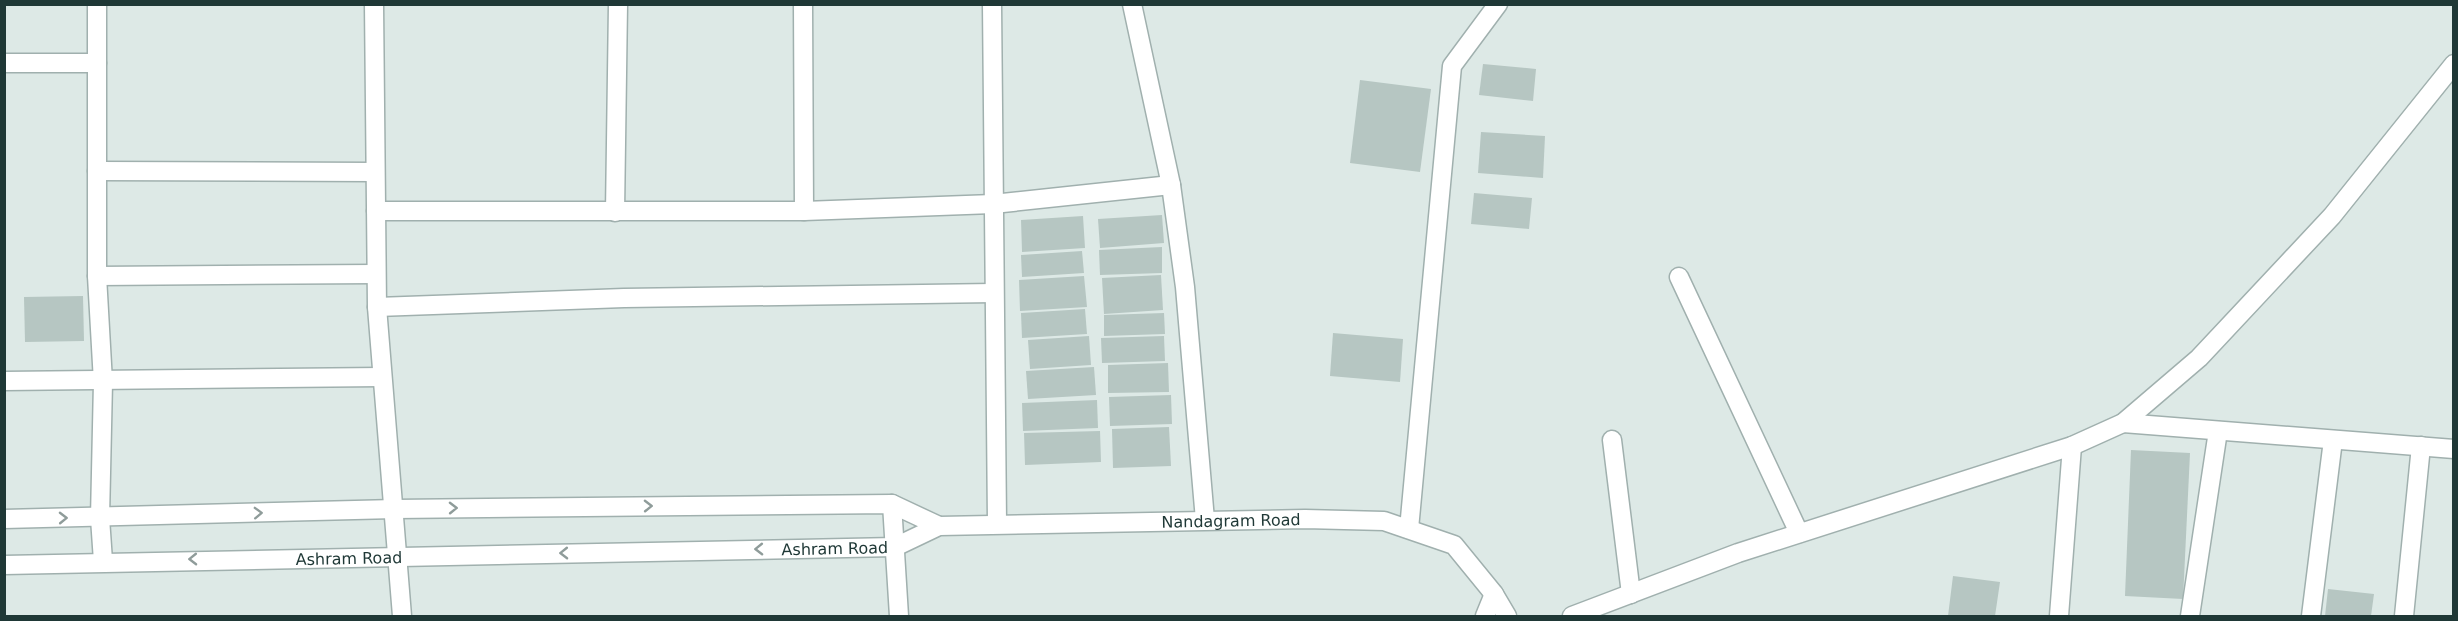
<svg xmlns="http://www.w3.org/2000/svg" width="2458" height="621" font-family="'DejaVu Sans',sans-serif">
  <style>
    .building { fill: #b6c6c2 }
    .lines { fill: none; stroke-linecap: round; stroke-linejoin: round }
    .minor-casing { stroke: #a0b0ae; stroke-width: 21 }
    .minor { stroke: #fff; stroke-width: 18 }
    .oneway { stroke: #8f9c9a }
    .labels { text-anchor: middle; stroke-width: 4.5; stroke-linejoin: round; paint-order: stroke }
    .street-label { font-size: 16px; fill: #1f3836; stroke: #edf6f3 }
  </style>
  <rect width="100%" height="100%" fill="#dde9e6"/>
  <g class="building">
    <path d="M1483 64 1536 69 1533 101 1479 95Z"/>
    <path d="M1360 80 1431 89 1420 172 1350 163Z"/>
    <path d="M1481 132 1545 136 1543 178 1478 173Z"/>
    <path d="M1474 193 1532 198 1529 229 1471 224Z"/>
    <path d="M1162 215 1164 243 1100 248 1098 219Z"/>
    <path d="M1083 216 1085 248 1022 252 1021 220Z"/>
    <path d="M1162 247V273L1100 275 1099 250Z"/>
    <path d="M1082 251 1084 273 1022 277 1021 255Z"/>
    <path d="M1161 275 1163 310 1104 314 1102 278Z"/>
    <path d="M1084 276 1087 307 1020 311 1019 280Z"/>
    <path d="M83 296 84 341 25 342 24 297Z"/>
    <path d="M1085 309 1087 334 1022 338 1021 313Z"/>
    <path d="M1164 313 1165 334 1104 336V315Z"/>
    <path d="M1333 333 1403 339 1400 382 1330 376Z"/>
    <path d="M1089 336 1091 365 1030 369 1028 340Z"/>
    <path d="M1164 336 1165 361 1102 363 1101 338Z"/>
    <path d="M1168 363 1169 392 1108 393V365Z"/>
    <path d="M1094 367 1096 395 1028 399 1026 371Z"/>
    <path d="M1171 395 1172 424 1110 426 1109 397Z"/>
    <path d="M1097 400 1098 428 1023 431 1022 403Z"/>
    <path d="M1169 427 1171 466 1113 468 1112 429Z"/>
    <path d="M1100 431 1101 462 1025 465 1024 433Z"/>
    <path d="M2131 450 2190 453 2183 599 2125 596Z"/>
    <path d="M1953 576 2000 582 1995 616H1948Z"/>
    <path d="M2328 589 2374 594 2371 616H2325Z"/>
  </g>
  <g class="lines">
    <defs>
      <g id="minor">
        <path d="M97 4V276L103 382 100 518 103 561"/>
        <path d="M374 4 377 307 402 616"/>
        <path d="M803 4 804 211"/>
        <path d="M992 4 997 523"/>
        <path d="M1132 4 1171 185 1185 287 1205 520"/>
        <path d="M4 63H97"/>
        <path d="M97 171 375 172"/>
        <path d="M376 211H804L993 204 1171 185"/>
        <path d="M615 212 618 4"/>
        <path d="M97 276 376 274"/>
        <path d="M1679 277 1799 533"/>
        <path d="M377 307 624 298 994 293"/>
        <path d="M4 381 382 377"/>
        <path d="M2123 423 2454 449"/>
        <path d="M1612 440 1631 594"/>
        <path d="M892 504 899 616"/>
        <path d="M4 519 395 509 892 504 939 526"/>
        <path d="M1409 529 1452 66 1498 4"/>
        <path id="s1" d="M4 565 895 547 939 526 1305 519 1384 521 1454 545 1494 594 1507 616"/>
        <path d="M1485 616 1494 594"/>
        <path d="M1572 616 1738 553 2072 446 2123 423 2199 358 2332 216 2454 64"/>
        <path d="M2059 616 2072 446"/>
        <path d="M2190 616 2218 431"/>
        <path d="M2311 616 2333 440"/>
        <path d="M2404 616 2421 446"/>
      </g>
    </defs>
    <use href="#minor" class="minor-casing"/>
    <use href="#minor" class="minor"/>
  </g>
  <defs><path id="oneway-chevron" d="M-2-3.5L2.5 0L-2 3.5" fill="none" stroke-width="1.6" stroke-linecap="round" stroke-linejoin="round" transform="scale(1.5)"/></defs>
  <g class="oneway">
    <use href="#oneway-chevron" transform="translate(648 506) rotate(-1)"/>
    <use href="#oneway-chevron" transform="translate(453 508) rotate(-1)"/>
    <use href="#oneway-chevron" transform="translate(258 513) rotate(-2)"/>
    <use href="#oneway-chevron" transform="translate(63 518) rotate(-1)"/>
    <use href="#oneway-chevron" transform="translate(759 549) rotate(179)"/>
    <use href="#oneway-chevron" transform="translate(564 553) rotate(179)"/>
    <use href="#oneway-chevron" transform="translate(193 559) rotate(179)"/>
  </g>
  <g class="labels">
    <g class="street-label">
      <text dy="6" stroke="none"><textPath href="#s1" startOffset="1232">Nandagram Road</textPath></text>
      <text dy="6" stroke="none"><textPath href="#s1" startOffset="831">Ashram Road</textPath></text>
      <text dy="6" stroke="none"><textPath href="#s1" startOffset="345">Ashram Road</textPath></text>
    </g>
  </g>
  <rect width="2458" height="621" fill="none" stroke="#1f3836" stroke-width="12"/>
</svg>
